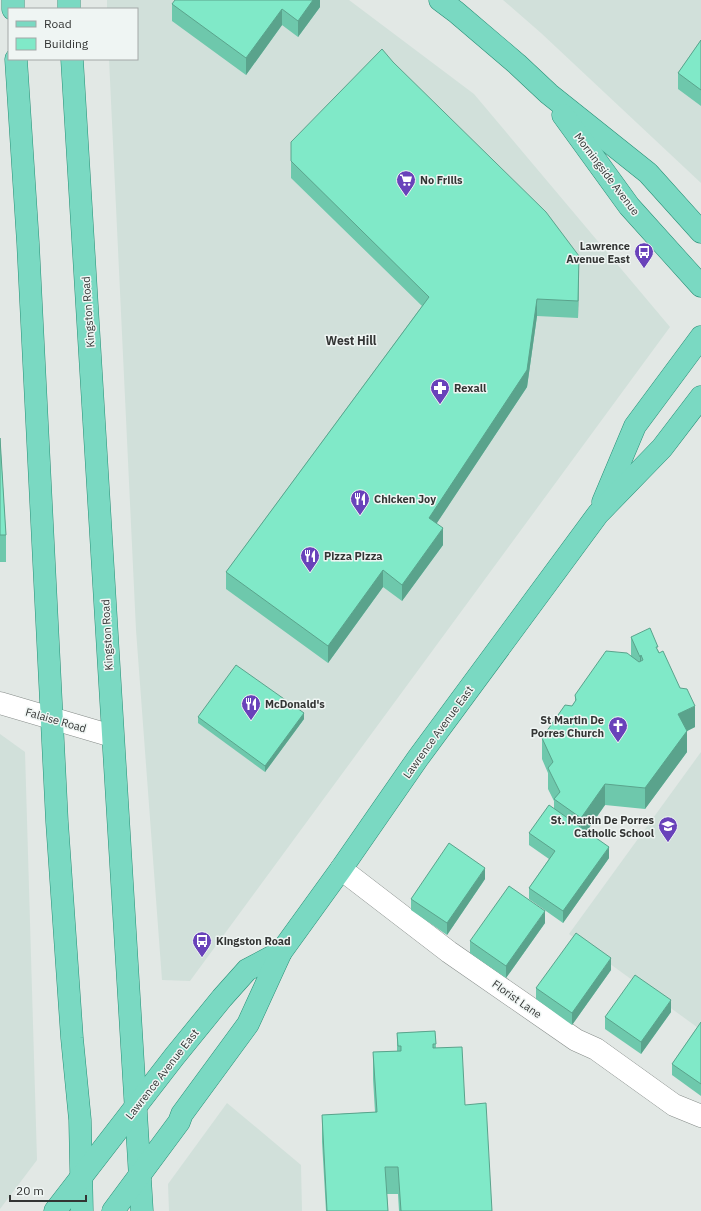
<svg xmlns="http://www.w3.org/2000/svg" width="701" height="1211" font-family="'IBM Plex Sans',sans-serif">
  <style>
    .built { fill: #d1e0da }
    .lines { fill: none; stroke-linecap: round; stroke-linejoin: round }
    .minor-casing { stroke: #858b88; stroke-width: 23 }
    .major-casing { stroke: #288f76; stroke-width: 23 }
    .minor { stroke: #fff; stroke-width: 22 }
    .major { stroke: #7ad9c2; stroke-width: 22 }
    .wall { fill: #6ec8ac }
    .shaded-wall { fill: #5aa38c }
    .building { fill: #80e9c8; stroke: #5aa38c }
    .labels { text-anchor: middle; stroke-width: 3; stroke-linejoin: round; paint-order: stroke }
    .street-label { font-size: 11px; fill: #333534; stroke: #eff5f3 }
    .poi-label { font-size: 11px; font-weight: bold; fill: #333534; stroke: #eff5f3; text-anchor: start }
    .neighbourhood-label { font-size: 12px; font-weight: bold; fill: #333534; stroke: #eff5f3 }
  </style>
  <rect width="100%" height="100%" fill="#e2e8e5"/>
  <g class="built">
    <path d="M107 0H349L474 94 670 327 190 981 162 980 136 630 109 59H137V9H107Z"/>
    <path d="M503 0H701V183L541 33Z"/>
    <path d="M0 734 25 752 37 1160 0 1209Z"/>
    <path d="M701 752V1030L569 934Z"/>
    <path d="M227 1103 301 1165 302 1211H169L168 1184Z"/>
  </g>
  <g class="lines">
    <defs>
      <g id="minor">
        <path d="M0 703 112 736"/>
        <path d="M341 869 449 952 576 1040 596 1049 674 1105 701 1116"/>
      </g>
      <g id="major">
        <path d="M13 0V9"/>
        <path d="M69 0V9"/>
        <path d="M440 0 456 12 517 64 549 94 648 173 701 232"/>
        <path d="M16 59 28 243 57 822 72 1038 80 1120 82 1211"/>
        <path d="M72 59 142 1211"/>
        <path d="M563 115 629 206 701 286"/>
        <path d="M603 502 635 426 701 337"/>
        <path d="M55 1211 174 1057 222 998 247 970 281 952"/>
        <path d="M113 1211 179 1122 182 1114 248 1024 281 952 341 869 418 758 598 514 662 448 701 397"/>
      </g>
    </defs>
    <use href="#minor" class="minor-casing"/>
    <use href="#major" class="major-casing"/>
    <use href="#minor" class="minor"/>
    <use href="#major" class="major"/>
  </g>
  <g class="wall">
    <path d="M320 0V7L298 37 282 25 246 75 172 21V4Z"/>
    <path d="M701 40V106L678 89V73Z"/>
    <path d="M393 62 579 272 578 318 537 316 527 387 436 524 443 545 402 601 383 587 328 663 226 589V572L422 306 291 178V142Z"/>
    <path d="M0 438 6 535V562H0Z"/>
    <path d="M631 637 658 650 695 727 687 731V752L645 809 605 805 587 831 609 858 563 923 529 899V888L549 859 529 845V833L554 808V801L548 789V773L542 759V738L572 706 575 702V695L631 656Z"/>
    <path d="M198 717 304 719 265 772 198 723Z"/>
    <path d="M485 879 447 935 411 910V899Z"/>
    <path d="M545 923 506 978 470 953V941Z"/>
    <path d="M611 970 572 1025 536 999V988Z"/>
    <path d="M671 1012 641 1054 605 1029V1017Z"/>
    <path d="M701 1022V1096L672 1075V1064Z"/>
    <path d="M435 1031 436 1048 465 1105 492 1211H399L398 1194H387L388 1211H326L322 1142V1115L375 1112 373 1079V1052L397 1051V1033Z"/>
  </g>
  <g class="shaded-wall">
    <path d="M313 0H320V7L298 37V21Z"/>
    <path d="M282 9V25L246 75V58Z"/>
    <path d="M579 256V272L578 318V301Z"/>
    <path d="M537 299V316L527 387 429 535V518Z"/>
    <path d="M443 528V545L402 601V585Z"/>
    <path d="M383 570V587L328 663V646Z"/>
    <path d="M641 655V676L640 678V657Z"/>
    <path d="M695 706V727L687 731V752L645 809V788L678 714Z"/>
    <path d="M304 713V719L265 772V766Z"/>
    <path d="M605 784V805L581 839V818Z"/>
    <path d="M609 847V858L563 923V911Z"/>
    <path d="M485 868V879L447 935V923Z"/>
    <path d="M545 911V923L506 978V966Z"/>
    <path d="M611 958V970L572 1025V1013Z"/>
    <path d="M671 1000V1012L641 1054V1042Z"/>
  </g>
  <g class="building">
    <path d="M175 0H313L298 21 282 9 246 58 172 4Z"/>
    <path d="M701 40V90L678 73Z"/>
    <path d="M382 49 393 62 546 212 579 256 578 301 537 299 527 370 429 518 443 528 402 585 383 570 328 646 226 572 429 297 291 161V142Z"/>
    <path d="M0 438 6 535H0Z"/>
    <path d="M650 628 658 647H656L659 653 663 651 680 688 687 689 695 706 678 714 687 731 645 788 605 784 581 818 554 799 560 792 548 768 553 762 542 738 565 705 572 706 576 700 575 695 606 651 627 653 639 662 643 660 641 655 640 657 631 637Z"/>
    <path d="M236 665 304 713 265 766 198 717Z"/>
    <path d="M549 805 609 847 563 911 529 888 555 851 529 833Z"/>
    <path d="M449 843 485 868 447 923 411 899Z"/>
    <path d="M509 886 545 911 506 966 470 941Z"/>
    <path d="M576 933 611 958 572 1013 536 988Z"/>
    <path d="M635 975 671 1000 641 1042 605 1017Z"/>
    <path d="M701 1022V1084L672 1064Z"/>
    <path d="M435 1031 436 1044H433V1048L462 1047 465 1105 486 1103 492 1211H401L398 1167H385L388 1211H327L322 1115 377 1112 373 1052 401 1051V1046H398L397 1033Z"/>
  </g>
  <defs>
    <symbol id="supermarket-pin" viewBox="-11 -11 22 30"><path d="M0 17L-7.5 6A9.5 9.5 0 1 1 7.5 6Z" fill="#6942ba" stroke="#eff5f3"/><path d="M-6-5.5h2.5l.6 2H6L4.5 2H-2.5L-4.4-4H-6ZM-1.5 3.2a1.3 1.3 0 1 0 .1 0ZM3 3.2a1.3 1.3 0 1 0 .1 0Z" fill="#fff"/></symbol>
    <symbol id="bus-pin" viewBox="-11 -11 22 30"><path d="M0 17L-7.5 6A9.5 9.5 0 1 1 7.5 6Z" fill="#6942ba" stroke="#eff5f3"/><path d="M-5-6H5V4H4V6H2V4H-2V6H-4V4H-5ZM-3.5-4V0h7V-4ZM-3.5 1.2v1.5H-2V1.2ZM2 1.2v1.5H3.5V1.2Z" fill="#fff"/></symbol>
    <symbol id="pharmacy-pin" viewBox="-11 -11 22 30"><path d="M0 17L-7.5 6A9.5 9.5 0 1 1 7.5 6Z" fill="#6942ba" stroke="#eff5f3"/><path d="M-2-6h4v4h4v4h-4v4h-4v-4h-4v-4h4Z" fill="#fff"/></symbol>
    <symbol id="restaurant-pin" viewBox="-11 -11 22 30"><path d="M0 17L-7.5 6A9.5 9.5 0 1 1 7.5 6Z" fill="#6942ba" stroke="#eff5f3"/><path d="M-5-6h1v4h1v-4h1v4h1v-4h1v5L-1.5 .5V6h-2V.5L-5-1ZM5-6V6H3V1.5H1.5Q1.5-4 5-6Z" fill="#fff"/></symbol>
    <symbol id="church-pin" viewBox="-11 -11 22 30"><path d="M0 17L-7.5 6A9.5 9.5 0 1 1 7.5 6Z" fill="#6942ba" stroke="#eff5f3"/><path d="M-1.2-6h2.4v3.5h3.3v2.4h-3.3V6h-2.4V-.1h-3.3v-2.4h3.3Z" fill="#fff"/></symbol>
    <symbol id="school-pin" viewBox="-11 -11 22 30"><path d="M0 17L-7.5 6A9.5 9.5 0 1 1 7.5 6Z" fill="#6942ba" stroke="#eff5f3"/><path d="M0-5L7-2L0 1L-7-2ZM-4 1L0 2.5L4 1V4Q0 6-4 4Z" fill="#fff"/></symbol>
  </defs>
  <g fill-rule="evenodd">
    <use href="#supermarket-pin" x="395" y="169" width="22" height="30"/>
    <use href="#bus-pin" x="633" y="241" width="22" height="30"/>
    <use href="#pharmacy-pin" x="429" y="377" width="22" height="30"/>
    <use href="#restaurant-pin" x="349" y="488" width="22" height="30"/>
    <use href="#restaurant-pin" x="299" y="545" width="22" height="30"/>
    <use href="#restaurant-pin" x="240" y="693" width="22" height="30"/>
    <use href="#church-pin" x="607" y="715" width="22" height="30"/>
    <use href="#school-pin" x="657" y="815" width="22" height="30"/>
    <use href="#bus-pin" x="191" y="930" width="22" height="30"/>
  </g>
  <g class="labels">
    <g class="street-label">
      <text transform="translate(607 174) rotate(53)" y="4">Morningside Avenue</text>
      <text transform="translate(88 312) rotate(-94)" y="4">Kingston Road</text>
      <text transform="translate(107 635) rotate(-93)" y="4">Kingston Road</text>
      <text transform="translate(56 720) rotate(16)" y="4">Falaise Road</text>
      <text transform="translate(438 732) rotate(-54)" y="4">Lawrence Avenue East</text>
      <text transform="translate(517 999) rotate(35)" y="4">Florist Lane</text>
      <text transform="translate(162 1074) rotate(-52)" y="4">Lawrence Avenue East</text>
    </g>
    <g class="poi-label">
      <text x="420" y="184">No Frills</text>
      <text x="630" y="250" text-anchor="end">Lawrence<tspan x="630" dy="13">Avenue East</tspan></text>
      <text x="454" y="392">Rexall</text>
      <text x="374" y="503">Chicken Joy</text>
      <text x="324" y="560">Pizza Pizza</text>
      <text x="265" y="708">McDonald's</text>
      <text x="604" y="724" text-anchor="end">St Martin De<tspan x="604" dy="13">Porres Church</tspan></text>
      <text x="654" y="824" text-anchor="end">St. Martin De Porres<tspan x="654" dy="13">Catholic School</tspan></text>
      <text x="216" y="945">Kingston Road</text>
    </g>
    <g class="neighbourhood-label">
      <text x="351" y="345">West Hill</text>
    </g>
  </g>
  <rect x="8" y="8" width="130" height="52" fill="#eff5f3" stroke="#a4a8a7"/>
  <rect x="16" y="21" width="20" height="6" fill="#7ad9c2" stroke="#a4a8a7"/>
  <text x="44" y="28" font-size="12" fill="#333534">Road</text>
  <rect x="16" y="38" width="20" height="12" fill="#80e9c8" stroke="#a4a8a7"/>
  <text x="44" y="48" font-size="12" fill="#333534">Building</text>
  <path d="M10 1195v6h76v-6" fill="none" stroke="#333534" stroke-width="2"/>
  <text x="16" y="1195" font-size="12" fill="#333534" stroke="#eff5f3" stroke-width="3" paint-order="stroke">20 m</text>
</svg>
